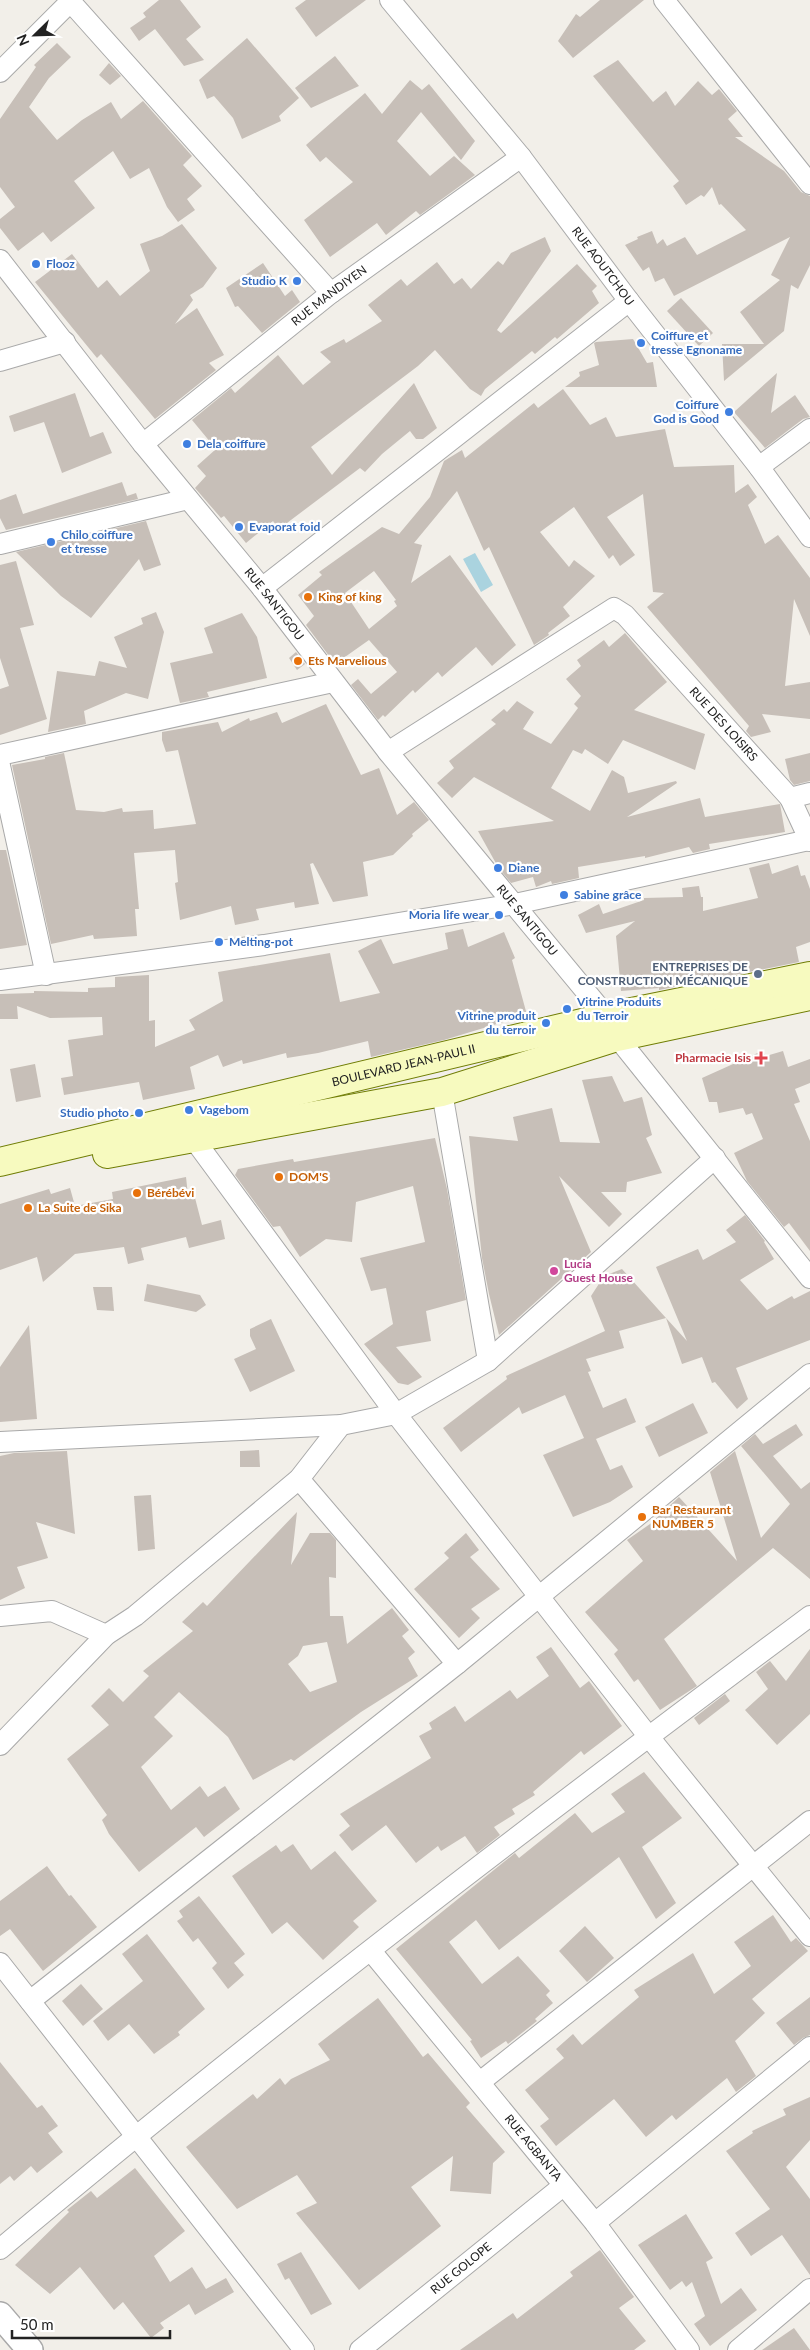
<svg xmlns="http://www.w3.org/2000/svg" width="810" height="2350" font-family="Lato,sans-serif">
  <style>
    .water { fill: #aad3df }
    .building { fill: #c7bfb8; fill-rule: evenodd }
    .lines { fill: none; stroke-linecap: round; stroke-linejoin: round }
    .minor-casing { stroke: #a9a9a9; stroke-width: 22 }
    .tertiary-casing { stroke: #a9a9a9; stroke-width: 28 }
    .secondary-casing { stroke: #707d05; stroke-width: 30 }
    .minor { stroke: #fff; stroke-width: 20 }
    .tertiary { stroke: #fff; stroke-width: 25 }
    .secondary { stroke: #f7fabf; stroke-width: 28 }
    .shop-dot { fill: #3f7fe0; stroke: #fff; stroke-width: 2 }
    .food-dot { fill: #e8710a; stroke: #fff; stroke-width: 2 }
    .service-dot { fill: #5c6f8a; stroke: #fff; stroke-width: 2 }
    .health-dot { fill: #e0444e; stroke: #fff; stroke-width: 2 }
    .hotel-dot { fill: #d1479c; stroke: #fff; stroke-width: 2 }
    .labels { text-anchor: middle; stroke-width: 4.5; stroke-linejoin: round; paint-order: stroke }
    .shop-label { font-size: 12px; font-weight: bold; fill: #366cbe; stroke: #fff; text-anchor: start }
    .street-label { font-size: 12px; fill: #222; stroke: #fff }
    .food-label { font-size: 12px; font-weight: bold; fill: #c56008; stroke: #fff; text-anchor: start }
    .service-label { font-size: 12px; font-weight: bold; fill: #4e5e75; stroke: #fff; text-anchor: end }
    .health-label { font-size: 12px; font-weight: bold; fill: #be3a42; stroke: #fff; text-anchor: end }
    .hotel-label { font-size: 12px; font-weight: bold; fill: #b23c85; stroke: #fff; text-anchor: start }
  </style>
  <rect width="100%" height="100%" fill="#f2efe9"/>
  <path class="water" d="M475 553 493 585 481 592 463 559Z"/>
  <g class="building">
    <path d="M159 0H180L201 27 186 39 204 60 184 66 155 29 139 41 130 28 146 17 143 13Z"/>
    <path d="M306 0H366L316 37 295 8Z"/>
    <path d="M600 0H644L573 58 558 41 576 14 580 17Z"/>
    <path d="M247 38 299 98 279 116 281 121 242 139 233 118 214 96 207 99 199 80Z"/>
    <path d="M57 43 71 57 49 78 29 107 57 140 82 120 111 102 121 119 143 101 192 156 183 165 202 186 187 199 195 210 178 222 167 207 149 168 130 179 113 151 74 181 95 208 51 242 43 232 18 251 0 228V219L15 207 0 187V119L36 67 34 65Z"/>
    <path d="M335 56 359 86 311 108 295 88Z"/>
    <path d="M618 60 653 102 666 91 675 106 698 81 712 95 719 89 737 111 728 119 743 137H735L784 171 801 192 810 196V265L798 289 791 285 784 331 724 381 722 344H764L740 312 780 280 771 275 790 237 674 296 664 278 655 282 649 267 643 271 625 245 638 239 637 237 652 231 657 244 663 239 667 246 685 237 697 255 746 230 721 204 719 205 712 187 704 197 701 195 686 205 673 186 679 181 593 76Z"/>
    <path d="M109 63 121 76 110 85 99 75Z"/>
    <path d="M410 80 422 90 429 84 475 141 461 160 421 112 397 141 430 176 454 156 475 175 420 215 416 211 386 235 377 223 330 257 304 220 353 182 326 157 320 162 306 145 365 93 382 114Z"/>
    <path d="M182 224 217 268 203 287 190 295 193 300 175 324 197 308 224 355 209 363 216 370 155 419 101 354 97 358 35 282 72 254 98 288 107 280 120 296 150 271 140 244 162 236Z"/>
    <path d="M545 237 551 251 497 330 501 333 577 264 597 286 592 291 599 303 557 339 555 337 535 354 532 351 485 389 481 396 470 389 435 350 418 366 311 447 332 475 414 383 437 428 423 439H416L410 431 382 454 365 472 360 468 279 529 273 521 246 543 224 516 221 518 195 488 206 476 197 466 216 449 192 420 231 388 235 393 278 355 303 385 331 362 320 352 344 339 346 343 382 321 368 305 401 279 407 286 437 262 454 284 462 278 471 289 498 261 503 265 511 253Z"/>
    <path d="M263 263 285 296 292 290 300 302 262 333 238 306 235 307 226 288Z"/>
    <path d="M681 298 713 333 699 346 667 311Z"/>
    <path d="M633 339 647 363 653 362 657 387H565L580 376 579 372 599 365 594 343 596 342Z"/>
    <path d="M777 373 771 413 795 395 810 417 803 419 765 448 734 412Z"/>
    <path d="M563 389 590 425 606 417 616 437 665 429 674 467 734 465 735 493 748 484 757 497 748 505 765 544 778 535 810 578V636L794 599 785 686 810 682V719L762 714 771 732 751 737 746 731 749 726 647 607 664 593 653 592 643 494 607 517 635 555 620 566 613 555 609 559 574 507 540 532 569 567 574 560 595 576 563 607 570 616 548 633 549 635 534 645 489 547 484 551 457 491 414 543 422 545 411 583 450 555 516 645 492 666 476 647 442 677 438 672 415 693 413 690 385 717 383 715 378 720 351 685 358 679 371 694 397 672 369 640 335 664 306 625 314 616 298 595 322 575 319 572 382 527 399 534 430 497 444 461 462 450 465 458 534 403 538 408ZM374 571 396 600 394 601 397 606 369 629 345 593Z"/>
    <path d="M75 393 90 437 103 432 112 453 62 473 44 422 14 432 9 416Z"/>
    <path d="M122 482 127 496 136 493 138 499 6 530 0 518V500L16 494 23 514Z"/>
    <path d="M146 521 161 565 144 571 139 559 91 618 61 596 16 552Z"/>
    <path d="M16 561 34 625 20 628 47 719 0 735V689L9 686 0 658V565Z"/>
    <path d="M156 612 164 632 148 699 126 693 84 711 86 724 48 732 57 671 95 676 99 661 127 668 114 637 143 624 141 618Z"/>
    <path d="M242 613 257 637 267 678 207 692 209 697 180 703 170 663 213 653 204 628Z"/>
    <path d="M625 633 667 682 634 710 705 734 695 770 623 740 608 764 585 749 582 754 573 750 551 788 590 811 612 770 624 777 628 793 676 781 677 783 627 817 700 798 705 817 780 804 785 832 709 844 710 849 693 853 689 847 645 858V856L578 867 579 878 552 884 551 881 536 887 533 877 511 883 498 867 478 831 554 821 474 777 452 798 437 783 454 768 449 761 496 724 491 720 504 709 507 712 517 701 534 712 523 729 551 744 578 708 574 704 581 696 566 679 581 666 577 660 604 640 609 647Z"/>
    <path d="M296 652 305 664 297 670 289 658Z"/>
    <path d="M326 704 361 775 379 768 397 815 414 802 429 820 412 834 413 836 393 855 363 862 368 896 333 902 313 863 310 864 319 904 295 908 294 902 256 909 259 920 235 925 231 906 180 920 175 883 178 882 175 850 134 853 139 909H135L137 936 94 939 93 935 51 944 12 765 45 759V757L64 753 76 810 104 812 122 808 123 812 153 810 154 829 196 824 178 750 166 752 162 740V732L218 722 222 732 249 718 250 721 277 712 282 723Z"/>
    <path d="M810 753V781L794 785 790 780 785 759Z"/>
    <path d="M0 850H6L27 945 0 949Z"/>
    <path d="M769 863 772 874 798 865 801 876 805 875 810 889V942L796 947 799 962 659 990V988L621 991 616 936 635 921 586 933 578 915 599 904 603 914 644 900V898L683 897 682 888 699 886 701 897H703V911L758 898 749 868Z"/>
    <path d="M463 929 468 947 504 932 515 958 512 960 527 1015 444 1040 371 1057 368 1041 318 1053 287 1058 286 1053 243 1064 242 1060 223 1067 218 1055 190 1067 195 1089 143 1100 139 1082 64 1095 61 1078 73 1076 68 1040 103 1035 102 1017 50 1018 17 1006 18 1019H0V994L34 993V991L88 992V988L115 987V977L149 975V1021L155 1020V1047L195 1030 189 1020 223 1001 218 972 330 953 340 1002 380 993 358 951 381 939 393 964 448 949 445 933Z"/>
    <path d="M762 1051 766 1056 783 1051 788 1067 810 1059V1083L795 1089 800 1102 794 1104 810 1141V1251L789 1223 784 1227 747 1181 734 1153 763 1139 752 1113 746 1115 743 1108 719 1113 717 1102H709L702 1078Z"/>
    <path d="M35 1064 41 1097 16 1102 10 1069Z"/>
    <path d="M612 1076 624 1102 642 1097 652 1135 646 1138 662 1173 627 1182 626 1192H601L622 1214 609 1227 559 1176 591 1252 499 1335 489 1294 482 1258 469 1136 518 1141 513 1117 552 1108 560 1142 600 1143 582 1080Z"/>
    <path d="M435 1138 447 1189 466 1300 426 1311 431 1341 396 1347 422 1377 408 1385 398 1383 364 1344 393 1324 386 1288 371 1291 360 1258 425 1242 413 1186 356 1202 352 1242 326 1239 300 1257 280 1226 273 1227 235 1175 238 1169 293 1159 294 1162Z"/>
    <path d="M186 1177 188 1195 194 1194 202 1225 221 1220 225 1239 189 1248 186 1237 141 1248 144 1260 128 1264 124 1247 75 1254 43 1282 37 1257 0 1270V1204L49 1189 51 1194 70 1188 75 1206 113 1199 112 1192Z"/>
    <path d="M745 1215 765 1241 764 1242 774 1259 740 1280 767 1310 792 1296 794 1299 810 1291V1340L736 1368 748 1399 737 1409 715 1382 712 1383 702 1357 682 1364 666 1318 687 1341 656 1267 698 1249 703 1260 736 1242 726 1230Z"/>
    <path d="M622 1269 666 1318 619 1331 624 1348 586 1359 591 1371 588 1372 603 1408 626 1398 636 1422 596 1439 610 1470 622 1465 633 1487 610 1502 573 1517 543 1455 584 1438 565 1395 522 1414 519 1407 461 1452 443 1428 507 1379 506 1376 605 1331 591 1296 604 1276Z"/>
    <path d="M147 1284 200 1295 206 1305 196 1312 144 1301Z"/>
    <path d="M93 1287H112L114 1311 97 1310Z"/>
    <path d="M271 1319 295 1371 250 1392 234 1359 256 1349 250 1336V1329Z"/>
    <path d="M29 1325 37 1419 0 1422V1367Z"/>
    <path d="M693 1403 708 1433 659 1457 645 1427Z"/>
    <path d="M796 1424 803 1435 773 1456 801 1489 810 1482V1579L773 1548 664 1639 697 1686 660 1710 638 1679 634 1682 614 1654 618 1650 585 1612 643 1561 627 1540 650 1524 679 1497 737 1561 710 1472 735 1451 761 1538 790 1504 741 1446 755 1434 763 1444Z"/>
    <path d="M259 1450 260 1467H240V1451Z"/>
    <path d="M67 1451 75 1534 36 1522 48 1558 17 1567 25 1588 0 1600V1456L14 1453Z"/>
    <path d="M151 1495 155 1549 138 1551 134 1496Z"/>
    <path d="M297 1512 291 1565 310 1533H330L336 1540V1578L329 1577 330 1616H343L347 1644 392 1608 409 1630 402 1636 415 1652 408 1658 418 1676 361 1712 294 1761 291 1759 253 1780 228 1737 179 1692 154 1717 173 1736 141 1767 171 1810 200 1786 208 1797 225 1786 240 1809 204 1837 196 1827 139 1872 109 1834 102 1820 107 1815 67 1759 109 1725 91 1706 109 1688 123 1702 149 1676 143 1671 193 1631 182 1622 203 1602 207 1606ZM327 1642 337 1682 310 1692 288 1664 298 1656 303 1646Z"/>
    <path d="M466 1533 479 1550 470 1557 500 1589 471 1609 480 1618 459 1638 414 1589 448 1559 449 1558 444 1553Z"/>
    <path d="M551 1647 580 1688 589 1681 622 1726 584 1755 581 1751 533 1792 535 1795 512 1809 515 1814 494 1827 500 1835 477 1853 465 1836 441 1851 438 1846 416 1863 386 1825 352 1851 339 1835 350 1826 340 1814 431 1758 419 1736 432 1729 429 1723 455 1706 465 1722 510 1690 517 1699 549 1676 536 1657Z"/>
    <path d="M810 1649V1714L777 1745 745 1710 768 1689 756 1672 770 1661 786 1681Z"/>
    <path d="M725 1694 730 1701 699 1725 694 1718Z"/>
    <path d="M644 1772 682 1818 642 1847 676 1903 656 1919 619 1857 499 1950 476 1920 449 1942 482 1984 518 1956 550 1991 546 1995 553 2003 535 2019 537 2021 508 2044 506 2041 481 2058 470 2041 472 2040 396 1949 515 1853 519 1858 575 1813 592 1833 625 1812 611 1794Z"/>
    <path d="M293 1844 311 1870 335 1851 377 1901 353 1921 359 1927 323 1960 287 1922 272 1934 232 1876 276 1845 281 1852Z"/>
    <path d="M47 1866 69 1896 71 1895 97 1927 43 1971 10 1929 0 1936V1901Z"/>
    <path d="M199 1896 245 1954 234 1963 244 1975 228 1989 212 1968 217 1963 198 1938 193 1942 177 1921 183 1917 179 1911Z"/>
    <path d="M773 1915 791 1942 796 1938 808 1951 752 1999 765 2013 735 2041 756 2076 736 2092 727 2078 676 2120 672 2115 646 2137 614 2099 556 2146 540 2126 549 2119 525 2090 564 2058 556 2049 573 2034 582 2045 639 1997 634 1990 693 1953 714 1994 751 1966 734 1942Z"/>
    <path d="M585 1926 614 1958 587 1982 559 1951Z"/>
    <path d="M147 1934 205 2009 178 2032 180 2035 154 2054 129 2024 108 2041 93 2021 143 1981 122 1954Z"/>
    <path d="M81 1984 103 2009 83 2026 62 2001Z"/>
    <path d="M810 1997V2035L803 2038 794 2045 776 2023Z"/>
    <path d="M378 1998 423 2057 428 2053 470 2103 466 2107 505 2152 493 2163 491 2194 450 2191 453 2156 411 2187 441 2226 359 2290 296 2213 317 2203 297 2175 237 2209 186 2147 253 2094 257 2099 280 2078 285 2085 291 2079 330 2060 318 2044Z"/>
    <path d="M0 2062 37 2108 42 2105 58 2126 48 2133 63 2152 37 2173 31 2166 14 2181 10 2176 0 2184Z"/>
    <path d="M810 2097V2140L786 2167 810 2199V2275L782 2235 751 2256 735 2233 770 2209 726 2151 753 2133 752 2131 786 2115 783 2109Z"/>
    <path d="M135 2168 185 2231 154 2256 170 2282 192 2267 206 2289 226 2278 234 2292 195 2315 189 2304 160 2323 164 2328 151 2338 123 2302 114 2310 80 2267 50 2294 15 2265 69 2212 67 2210 91 2191 97 2198Z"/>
    <path d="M686 2214 713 2258 706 2262 721 2304 741 2288 757 2310 710 2346 694 2324 705 2316 692 2282 686 2287 682 2281 670 2290 638 2245Z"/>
    <path d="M600 2250 634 2297 619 2308 646 2341 634 2350H460L513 2313 517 2319 573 2276 570 2272Z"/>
    <path d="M301 2252 332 2304 311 2315 289 2278 285 2280 277 2264Z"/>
    <path d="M794 2328 810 2350H762Z"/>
  </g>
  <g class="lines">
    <defs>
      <g id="minor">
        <path d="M69 0 331 293"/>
        <path id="s1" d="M390 0 521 157 629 301 759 467 810 537"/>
        <path d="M664 0 810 184"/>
        <path d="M0 72 72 0"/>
        <path id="s2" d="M0 260 143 444 262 588 388 752 607 1017 617 1037 810 1278"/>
        <path d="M0 361 65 342"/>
        <path id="s3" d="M143 444 331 293 521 157"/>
        <path d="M759 467 810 429"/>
        <path d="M0 544 188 499"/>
        <path d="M262 588 629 301"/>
        <path id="s4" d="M388 752 614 608 625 615 790 798 810 841"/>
        <path d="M0 755 333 682"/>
        <path d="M0 766 46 975"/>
        <path d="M790 798 810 793"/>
        <path d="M0 980 264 945 515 904 809 840"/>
        <path d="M442 1092 488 1361"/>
        <path d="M193 1138 396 1414 649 1737 810 1936"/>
        <path d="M0 1442 341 1425 396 1414 488 1361 715 1158"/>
        <path d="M299 1479 457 1664"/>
        <path d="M0 1616 52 1611 106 1635"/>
        <path d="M0 1745 106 1635 135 1616 299 1479 341 1425"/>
        <path id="s5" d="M371 1951 595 2223 689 2350"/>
        <path d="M0 1963 304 2350"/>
        <path d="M30 2001 457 1664 810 1374"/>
        <path d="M480 2082 810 1821"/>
        <path d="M595 2223 810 2047"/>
        <path d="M0 2249C262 2029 535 1821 810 1616"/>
        <path id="s6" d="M360 2350 563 2186"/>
        <path d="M738 2350 810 2289"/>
      </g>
      <path id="tertiary" d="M0 2315 30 2350"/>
      <g id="secondary">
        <path d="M107 1154 442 1092 617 1037 810 996"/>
        <path id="s7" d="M0 1162 607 1017 810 976"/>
      </g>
    </defs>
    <use href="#minor" class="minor-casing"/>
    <use href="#tertiary" class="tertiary-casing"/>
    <use href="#secondary" class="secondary-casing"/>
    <use href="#minor" class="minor"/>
    <use href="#tertiary" class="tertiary"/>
    <use href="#secondary" class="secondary"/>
  </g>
  <g class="shop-dot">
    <circle cx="36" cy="264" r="5"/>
    <circle cx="297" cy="281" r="5"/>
    <circle cx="641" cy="343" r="5"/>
    <circle cx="729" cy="412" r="5"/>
    <circle cx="187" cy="444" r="5"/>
    <circle cx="239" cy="527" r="5"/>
    <circle cx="51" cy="542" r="5"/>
    <circle cx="498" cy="868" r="5"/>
    <circle cx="564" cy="895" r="5"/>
    <circle cx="499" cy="915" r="5"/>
    <circle cx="219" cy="942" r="5"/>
    <circle cx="567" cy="1009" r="5"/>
    <circle cx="546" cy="1023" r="5"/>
    <circle cx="189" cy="1110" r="5"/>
    <circle cx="139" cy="1113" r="5"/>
  </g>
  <g class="food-dot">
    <circle cx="308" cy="597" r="5"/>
    <circle cx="298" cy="661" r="5"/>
    <circle cx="279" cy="1177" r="5"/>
    <circle cx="137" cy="1193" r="5"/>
    <circle cx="28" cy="1208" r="5"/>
    <circle cx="642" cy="1517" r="5"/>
  </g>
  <circle class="service-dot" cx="758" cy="974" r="5"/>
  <path class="health-dot" d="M758.5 1050.5h5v5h5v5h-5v5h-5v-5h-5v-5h5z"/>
  <circle class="hotel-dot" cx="554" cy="1271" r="5"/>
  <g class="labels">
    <g class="shop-label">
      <text x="46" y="268">Flooz</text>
      <text x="287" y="285" text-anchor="end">Studio K</text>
      <text x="651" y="340">Coiffure et<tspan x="651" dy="14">tresse Egnoname</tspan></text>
      <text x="719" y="409" text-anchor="end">Coiffure<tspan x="719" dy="14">God is Good</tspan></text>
      <text x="197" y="448">Dela coiffure</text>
      <text x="249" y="531">Evaporat foid</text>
      <text x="61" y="539">Chilo coiffure<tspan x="61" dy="14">et tresse</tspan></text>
      <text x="508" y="872">Diane</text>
      <text x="574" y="899">Sabine grâce</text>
      <text x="489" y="919" text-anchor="end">Moria life wear</text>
      <text x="229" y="946">Melting-pot</text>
      <text x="577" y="1006">Vitrine Produits<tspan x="577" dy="14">du Terroir</tspan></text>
      <text x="536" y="1020" text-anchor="end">Vitrine produit<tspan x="536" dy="14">du terroir</tspan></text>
      <text x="199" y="1114">Vagebom</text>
      <text x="129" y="1117" text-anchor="end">Studio photo</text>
    </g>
    <g class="street-label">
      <text dy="4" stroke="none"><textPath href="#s1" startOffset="341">RUE AOUTCHOU</textPath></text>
      <text dy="4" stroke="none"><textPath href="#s3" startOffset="238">RUE MANDIYEN</textPath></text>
      <text dy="4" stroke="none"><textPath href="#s2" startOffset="440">RUE SANTIGOU</textPath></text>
      <text dy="4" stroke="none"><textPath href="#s4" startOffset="428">RUE DES LOISIRS</textPath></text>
      <text dy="4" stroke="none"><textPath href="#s2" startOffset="845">RUE SANTIGOU</textPath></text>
      <text dy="4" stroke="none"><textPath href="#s7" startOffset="415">BOULEVARD JEAN-PAUL II</textPath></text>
      <text dy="4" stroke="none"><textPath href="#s5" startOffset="255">RUE AGBANTA</textPath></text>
      <text dy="4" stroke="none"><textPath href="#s6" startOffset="130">RUE GOLOPE</textPath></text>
    </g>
    <g class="food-label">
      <text x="318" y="601">King of king</text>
      <text x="308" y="665">Ets Marvelious</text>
      <text x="289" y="1181">DOM'S</text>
      <text x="147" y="1197">Bérébévi</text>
      <text x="38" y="1212">La Suite de Sika</text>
      <text x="652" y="1514">Bar Restaurant<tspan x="652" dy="14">NUMBER 5</tspan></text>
    </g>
    <g class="service-label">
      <text x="748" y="971">ENTREPRISES DE<tspan x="748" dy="14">CONSTRUCTION MÉCANIQUE</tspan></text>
    </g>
    <g class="health-label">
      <text x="751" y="1062">Pharmacie Isis</text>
    </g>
    <g class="hotel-label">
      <text x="564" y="1268">Lucia<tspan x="564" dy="14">Guest House</tspan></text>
    </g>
  </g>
  <g transform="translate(35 35) rotate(247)" stroke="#ffffff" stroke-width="4" paint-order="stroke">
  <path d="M0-4L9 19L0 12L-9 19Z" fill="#222222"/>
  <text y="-8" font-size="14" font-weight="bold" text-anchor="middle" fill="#222222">N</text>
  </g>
  <path d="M12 2330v8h158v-8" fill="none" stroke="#222222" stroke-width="2.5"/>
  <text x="20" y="2330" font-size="15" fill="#222222" stroke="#ffffff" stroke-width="4" paint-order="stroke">50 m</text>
</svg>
